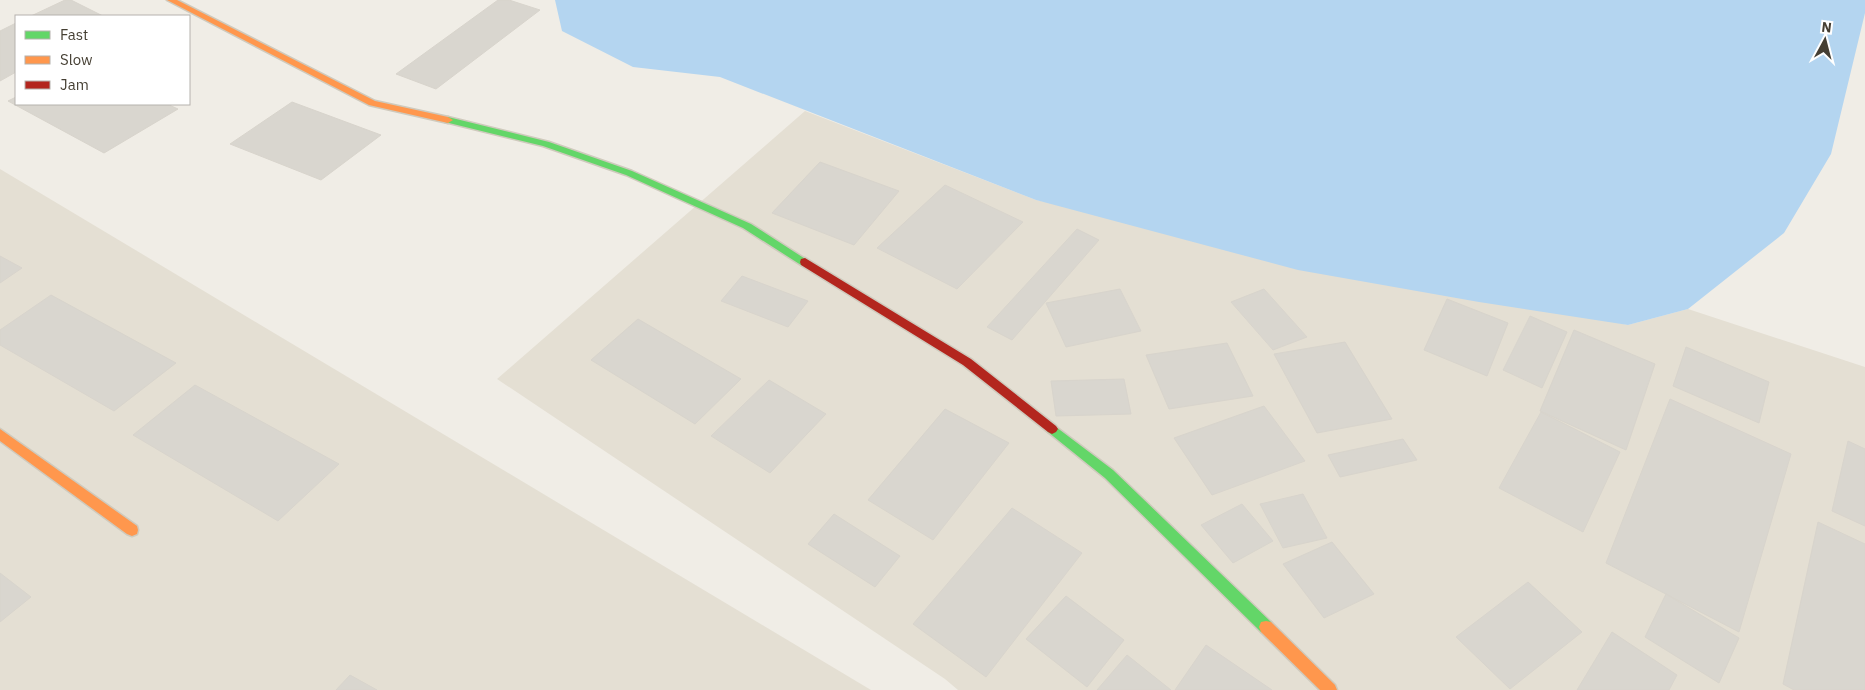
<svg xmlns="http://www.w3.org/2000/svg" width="1865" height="690" font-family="'IBM Plex Sans',sans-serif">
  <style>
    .residential { fill: #e4dfd3 }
    .water { fill: #b4d5f0 }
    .building { fill: #d9d6cf; stroke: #d8d4cc }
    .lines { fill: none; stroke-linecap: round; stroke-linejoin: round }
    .fast-casing { stroke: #cfcabd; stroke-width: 3 }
    .slow-casing { stroke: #cfcabd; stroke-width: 3 }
    .jam-casing { stroke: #cfcabd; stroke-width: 3 }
    .fast { fill: #63d668; fill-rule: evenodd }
    .slow { fill: #ff974d; fill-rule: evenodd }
    .jam { fill: #b3261e; fill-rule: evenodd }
  </style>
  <rect width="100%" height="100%" fill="#f0ede6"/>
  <g class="residential">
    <path d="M805 111 1036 200 1628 325 1688 309 1865 367V690H958L945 679 497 379Z"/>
    <path d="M0 169 871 690H0Z"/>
  </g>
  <path class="water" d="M555 0H1865V13L1831 154 1784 233 1688 309 1628 325 1479 302 1298 270 1036 200 720 77 633 67 562 31Z"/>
  <g class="building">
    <path d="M65 0H71L103 16H31Z"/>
    <path d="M498 0H509L540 10 436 89 396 74Z"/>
    <path d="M16 23V72L0 81V31Z"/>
    <path d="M16 97V104H167L178 109 104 153 8 101Z"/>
    <path d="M292 102 381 135 321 180 230 144Z"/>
    <path d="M820 162 899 191 854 245 772 213Z"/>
    <path d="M945 185 1023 222 957 289 877 248Z"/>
    <path d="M1077 229 1099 240 1012 340 987 327Z"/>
    <path d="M0 256 22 268 0 283Z"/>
    <path d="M742 276 808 301 788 327 721 301Z"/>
    <path d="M1120 289 1141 331 1066 347 1046 303Z"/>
    <path d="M1264 289 1307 337 1273 350 1231 302Z"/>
    <path d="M51 295 176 363 114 411 0 345V330Z"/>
    <path d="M1447 299 1508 323 1487 376 1424 350Z"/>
    <path d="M1530 316 1567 332 1542 388 1503 370Z"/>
    <path d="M638 319 741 379 695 424 591 360Z"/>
    <path d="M1574 330 1655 364 1626 450 1540 411Z"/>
    <path d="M1345 342 1392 419 1317 433 1274 354Z"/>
    <path d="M1227 343 1253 396 1169 409 1146 355Z"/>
    <path d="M1686 347 1769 382 1759 423 1673 386Z"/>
    <path d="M1124 379 1131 414 1056 416 1051 381Z"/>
    <path d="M769 380 826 414 770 473 711 436Z"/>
    <path d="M195 385 339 464 278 521 133 435Z"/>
    <path d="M1670 399 1791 454 1739 632 1606 563Z"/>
    <path d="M1264 406 1305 461 1212 495 1174 438Z"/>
    <path d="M945 409 1009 443 933 540 868 500Z"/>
    <path d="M1541 412 1620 452 1583 532 1499 488Z"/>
    <path d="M1403 439 1417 460 1340 477 1328 455Z"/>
    <path d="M1848 441 1865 449V526L1832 511Z"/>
    <path d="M1303 494 1327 538 1283 548 1260 504Z"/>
    <path d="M1242 504 1273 541 1233 563 1201 525Z"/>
    <path d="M1012 508 1082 553 986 677 913 624Z"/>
    <path d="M834 514 900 556 875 587 808 544Z"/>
    <path d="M1818 522 1865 544V690H1794L1783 684Z"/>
    <path d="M1332 542 1374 594 1324 618 1283 564Z"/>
    <path d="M0 573 31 597 0 622Z"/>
    <path d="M1528 582 1582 632 1510 689 1456 637Z"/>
    <path d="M1666 594 1739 638 1719 683 1645 637Z"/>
    <path d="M1066 596 1124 640 1087 687 1026 639Z"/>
    <path d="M1612 632 1677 675 1669 690H1577Z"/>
    <path d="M1206 645 1272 690H1175Z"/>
    <path d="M1127 655 1171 690H1097Z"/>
    <path d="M350 675 377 690H336Z"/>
  </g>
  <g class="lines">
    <defs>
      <g id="fast">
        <path d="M448 117 549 142 632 171 751 224 810 262 809 265H801L743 228 626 175 543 146 445 122 443 120Z"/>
        <path d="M1052 424 1113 470 1271 622 1273 627 1271 632 1266 633 1261 632 1105 478 1048 432 1046 429 1048 426Z"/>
      </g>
      <g id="slow">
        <path d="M167 0H177L375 101 448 117 453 120 448 123 369 105Z"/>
        <path d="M0 429 137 526 138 530 137 534 132 536 127 534 0 441Z"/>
        <path d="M1266 621 1271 622 1335 685 1337 690H1320L1261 632 1259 627 1261 622Z"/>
      </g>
      <path id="jam" d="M805 258 971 359 1056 426 1058 429 1056 432 1052 434 1048 432 963 365 801 265 800 262 801 259Z"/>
    </defs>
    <use href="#fast" class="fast-casing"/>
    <use href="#slow" class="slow-casing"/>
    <use href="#jam" class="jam-casing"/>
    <use href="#fast" class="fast"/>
    <use href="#slow" class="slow"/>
    <use href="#jam" class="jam"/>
  </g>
  <rect x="15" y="15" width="175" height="90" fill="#ffffff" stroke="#b5b2ad"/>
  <rect x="25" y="31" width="25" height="8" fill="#63d668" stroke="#b5b2ad"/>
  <text x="60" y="40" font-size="15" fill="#453f33">Fast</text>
  <rect x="25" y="56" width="25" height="8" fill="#ff974d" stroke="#b5b2ad"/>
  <text x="60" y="65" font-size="15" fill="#453f33">Slow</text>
  <rect x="25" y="81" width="25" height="8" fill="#b3261e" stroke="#b5b2ad"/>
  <text x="60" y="90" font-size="15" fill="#453f33">Jam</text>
  <g transform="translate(1825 40) rotate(7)" stroke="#ffffff" stroke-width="4" paint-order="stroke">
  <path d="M0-4L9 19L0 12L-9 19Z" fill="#453f33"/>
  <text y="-8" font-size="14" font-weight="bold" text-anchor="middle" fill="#453f33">N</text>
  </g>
</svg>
